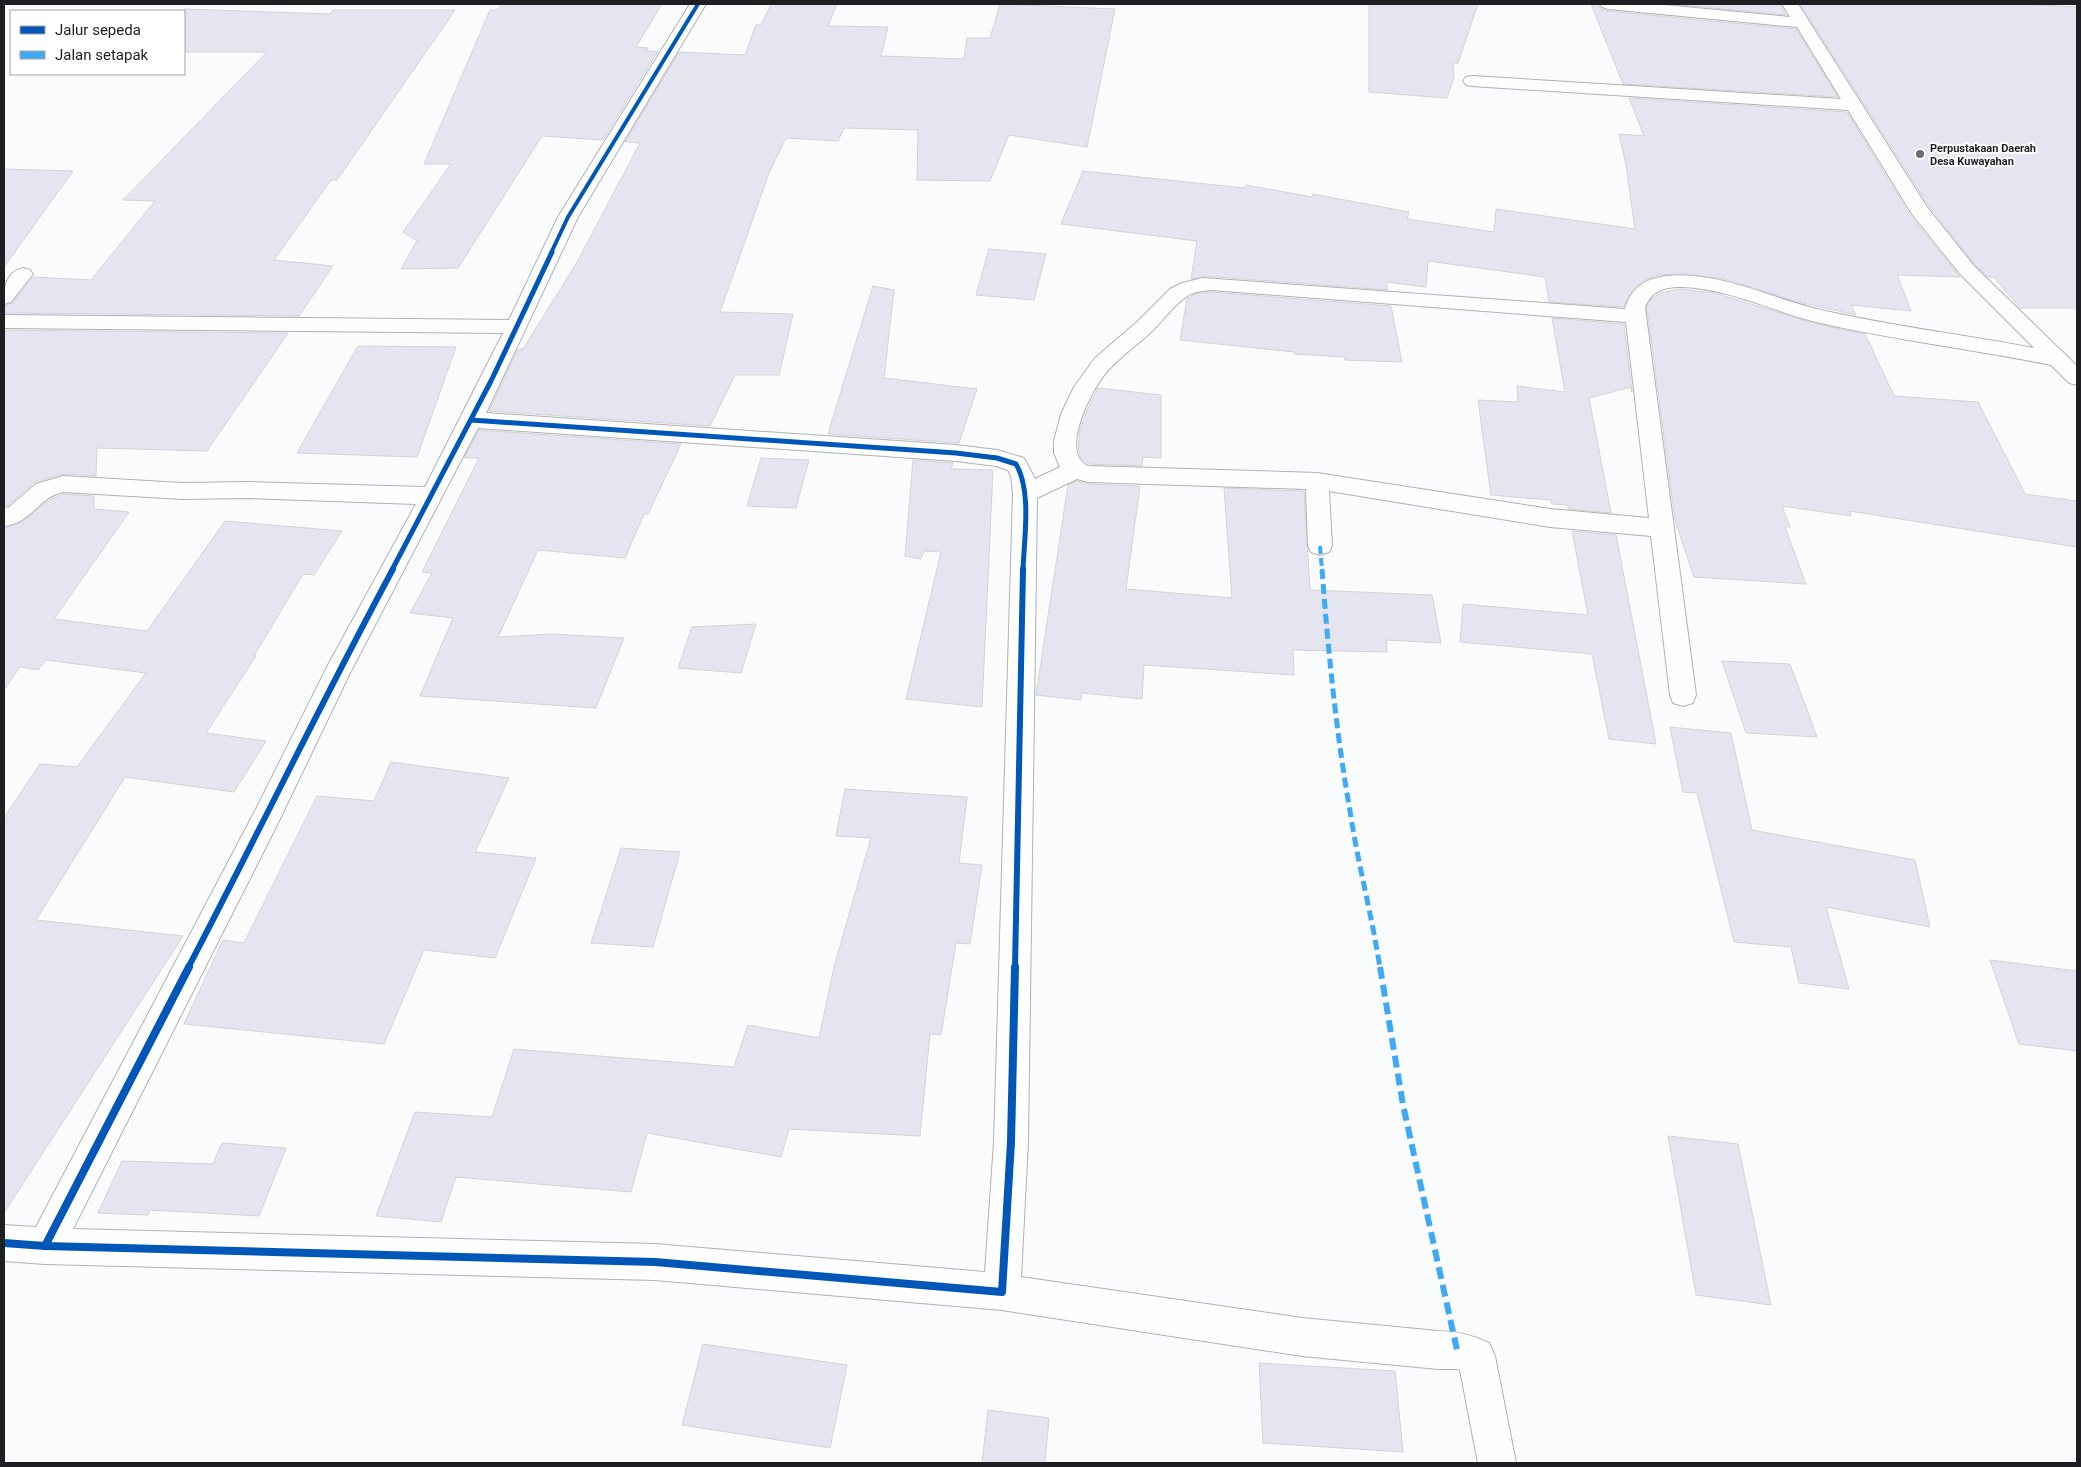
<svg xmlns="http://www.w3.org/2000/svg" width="2081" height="1467" font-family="Roboto,sans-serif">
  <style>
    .building { fill: #e5e5f1; stroke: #d3d3d6 }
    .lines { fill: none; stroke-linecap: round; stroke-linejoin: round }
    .minor-casing { stroke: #b0b1b3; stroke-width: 2 }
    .minor { fill: #fefeff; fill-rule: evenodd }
    .quiet-far2 { stroke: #3fa9f5; stroke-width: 4; stroke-dasharray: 8 4; stroke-linecap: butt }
    .quiet-far1 { stroke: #3fa9f5; stroke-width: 5; stroke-dasharray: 10 5; stroke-linecap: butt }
    .quiet { stroke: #3fa9f5; stroke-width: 6; stroke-dasharray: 12 6; stroke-linecap: butt }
    .cycleway-far3-casing { stroke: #fff; stroke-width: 5.5 }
    .cycleway-far2-casing { stroke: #fff; stroke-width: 8 }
    .cycleway-far1-casing { stroke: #fff; stroke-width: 9 }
    .cycleway-casing { stroke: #fff; stroke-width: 11 }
    .cycleway-far3 { stroke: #0057b8; stroke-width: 4 }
    .cycleway-far2 { stroke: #0057b8; stroke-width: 5 }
    .cycleway-far1 { stroke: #0057b8; stroke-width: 6 }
    .cycleway { stroke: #0057b8; stroke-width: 8 }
    .poi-dot { fill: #6a6c6f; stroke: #fff; stroke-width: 2 }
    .labels { text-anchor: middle; stroke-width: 4; stroke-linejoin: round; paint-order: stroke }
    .far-poi-label { font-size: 11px; font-weight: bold; fill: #1d1f22; stroke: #fff; text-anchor: start }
  </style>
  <rect width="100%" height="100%" fill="#fafbfd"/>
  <g class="building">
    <path d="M501 4H662L636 47 648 48 646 51H658L603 140 542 136 458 268 401 269 417 241 403 232 451 164H424L490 10H497Z"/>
    <path d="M771 4H837L828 26 888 27 881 56 964 59 967 38H990L1000 4 1115 9 1087 147 1009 135 990 181 917 180 918 130 844 128 838 141 786 138 769 173 720 312 793 314 779 375H735L710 426 489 411 518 349H523L576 264 640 143 625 142 679 52 745 55 756 24 761 25Z"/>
    <path d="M1369 4H1478L1458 63H1453L1454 77 1447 98 1369 92Z"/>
    <path d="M1591 4H1598L1601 9 1608 11 1796 29 1838 97 1623 84Z"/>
    <path d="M1671 4H1780L1786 15Z"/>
    <path d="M1800 4H2020L2077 7V308H2020L1994 277H1988L1975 265 1929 206Z"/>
    <path d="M184 9 330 14 333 10H455L337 180H331L274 260 333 266 299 316 4 313V306L12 303 33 277 91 280 155 201 123 200 267 52H184Z"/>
    <path d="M1629 98 1847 112 1910 215 1960 277 1897 275 1911 311 1851 305 1856 315 1799 302 1724 279 1685 274 1658 275 1645 280 1633 289 1624 307 1549 302 1545 277 1428 261 1426 287 1386 282 1388 290 1203 276 1191 279 1197 241 1061 224 1083 171 1244 188 1246 185 1312 197 1313 194 1409 212 1407 219 1494 232 1496 209 1635 229 1626 165 1619 134 1644 136Z"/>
    <path d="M4 169 73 171 4 267Z"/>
    <path d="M989 249 1046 254 1034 300 976 295Z"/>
    <path d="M873 286 894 290 884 378 977 389 959 443 828 434Z"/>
    <path d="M1681 289 1715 293 1816 324 1865 334 1894 396 1978 402 2025 494 2077 501V547L1850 511 1851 516 1782 506 1790 527H1785L1806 584 1694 577 1675 520 1647 308 1652 299 1660 293Z"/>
    <path d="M1211 292 1391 306 1402 362 1345 360 1344 357 1295 354 1294 352 1180 340 1187 299 1195 294Z"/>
    <path d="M1552 318 1624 324 1632 392 1631 387 1589 398 1611 513 1568 509V505L1552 504 1551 500 1491 495 1478 400 1518 402 1517 386 1565 392Z"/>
    <path d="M4 330 288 333 207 451 97 448 96 476 63 474 35 482 8 505 4 506Z"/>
    <path d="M358 346 456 347 417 457 297 453Z"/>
    <path d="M1098 388 1161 395V458L1143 457 1142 466 1089 464 1081 458 1078 448 1080 430 1088 408Z"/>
    <path d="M479 430 681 444 648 514H644L625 558 538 550 498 637 552 634 624 638 596 708 420 696 453 618 410 613 432 573 422 572 479 458H464Z"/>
    <path d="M761 458 809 460 796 508 747 506Z"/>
    <path d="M913 460 953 463 951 469 993 470 982 707 906 699 941 552 924 551 921 559 905 556Z"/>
    <path d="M1077 481 1088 484 1140 486 1126 589 1232 598 1224 488 1304 491 1310 590 1432 595 1441 643 1386 640 1387 652 1293 650 1294 675 1144 665 1142 699 1082 693 1081 700 1036 695 1068 485Z"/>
    <path d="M63 494 94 496V509L129 512 54 619 147 631 225 521 342 531 314 575 303 574 254 656H256L206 733 266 741 234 792 125 777 36 920 183 936 4 1213V818L40 764 77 767 146 673 46 660 38 670 20 667 4 690V528L22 522 48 501Z"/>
    <path d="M1572 531 1616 535 1656 744 1609 739 1592 654 1460 642 1463 604 1588 615Z"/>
    <path d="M756 624 741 673 678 668 692 627Z"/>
    <path d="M1722 661 1790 664 1817 737 1746 733Z"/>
    <path d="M1670 727 1731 733 1752 830 1915 860 1930 927 1826 907 1849 989 1799 983 1791 947 1734 942 1697 793 1683 792Z"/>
    <path d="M391 762 509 778 475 852 536 858 495 958 424 950 384 1044 184 1024 223 940 244 943 317 796 374 801Z"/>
    <path d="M845 789 967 797 959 863 982 865 970 944 956 943 941 1035 930 1034 920 1136 789 1129 781 1157 647 1133 631 1192 456 1177 441 1222 376 1216 415 1112 492 1117 514 1049 734 1067 748 1025 819 1038 834 967 871 838 836 836Z"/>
    <path d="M621 848 680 852 653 947 591 943Z"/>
    <path d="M1990 960 2077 971V1051L2019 1044Z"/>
    <path d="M1668 1136 1738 1144 1771 1305 1696 1295Z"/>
    <path d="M222 1143 286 1148 259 1216 150 1210 148 1215 98 1213 122 1161 213 1164Z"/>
    <path d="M703 1344 847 1365 830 1448 682 1425Z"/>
    <path d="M1259 1363 1395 1371 1403 1452 1263 1443Z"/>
    <path d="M988 1410 1049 1418 1045 1463H982Z"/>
  </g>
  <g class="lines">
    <defs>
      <g id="minor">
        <path d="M690 4H706L578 217 486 413 956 445 997 450 1024 458 1035 479 1060 467 1054 453V441L1061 414 1074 387 1095 358 1137 322 1170 289 1182 283 1203 278 1625 309C1630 289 1646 278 1666 276 1718 271 1768 297 1817 309 1888 326 1962 334 2034 348L1960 274 1912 214 1848 110 1472 86 1466 85 1463 81 1466 77 1472 76 1841 99 1797 27 1608 9 1602 7 1600 4H1654L1790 17 1782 4H1798L1927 207 1974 266 2077 366V385L2069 383 2051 365C1973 349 1893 340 1816 322 1772 311 1727 288 1681 287 1664 287 1651 291 1645 308L1696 695 1693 703 1683 706 1673 703 1670 695 1651 536 1550 527 1329 491 1332 546 1329 552 1320 555 1311 552 1308 546 1306 489 1088 482 1077 479 1037 498 1028 1142 1021 1277 1302 1318 1438 1331C1457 1331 1472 1335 1489 1343L1495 1356 1516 1463H1478L1460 1370 1457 1369H1438L1302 1356 1002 1310 655 1280 45 1264 4 1261V1225L36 1227 256 809 328 665 416 504 248 498 182 499 63 492C39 497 30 524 4 526V508L9 507 36 484 63 476 182 483 248 482 425 487 503 333 4 328V315L509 320 558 217ZM1211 290 1626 322 1649 518 1550 509 1317 473 1088 466C1059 453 1091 391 1105 374 1118 358 1135 347 1150 333 1163 321 1173 305 1189 295 1196 291 1203 291 1211 290ZM478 428 956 461 996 466 1008 470 1011 476 1013 494 994 1142 985 1272 655 1244 73 1229 276 827 350 673Z"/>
        <path d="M23 268 30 270 33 274 11 302 4 304C4 289 5 272 23 268Z"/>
      </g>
    </defs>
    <use href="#minor" class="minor-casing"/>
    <use href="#minor" class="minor"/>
    <path class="quiet-far2" d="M1320 546 1322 570"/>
    <path class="quiet-far1" d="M1322 569C1328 650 1336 731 1350 811 1358 864 1372 916 1380 968"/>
    <path class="quiet" d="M1380 967 1403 1105 1457 1350"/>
    <defs>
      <path id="cycleway-far3" d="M551 253 568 217 698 4"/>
      <g id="cycleway-far2">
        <path d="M471 420 956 453 997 458 1016 464C1032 491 1024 539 1023 570"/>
        <path d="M392 570 491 381 552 252"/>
      </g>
      <g id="cycleway-far1">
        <path d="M188 968C257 836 322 701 393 569"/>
        <path d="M1015 968 1023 569"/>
      </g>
      <g id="cycleway">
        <path d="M4 1243 45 1246 655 1262 1002 1292 1011 1142 1015 967"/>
        <path d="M45 1246 189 967"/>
      </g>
    </defs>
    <use href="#cycleway-far3" class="cycleway-far3-casing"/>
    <use href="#cycleway-far2" class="cycleway-far2-casing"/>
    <use href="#cycleway-far1" class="cycleway-far1-casing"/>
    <use href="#cycleway" class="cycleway-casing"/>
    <use href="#cycleway-far3" class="cycleway-far3"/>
    <use href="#cycleway-far2" class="cycleway-far2"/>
    <use href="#cycleway-far1" class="cycleway-far1"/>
    <use href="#cycleway" class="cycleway"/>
  </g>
  <circle class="poi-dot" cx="1920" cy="154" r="5"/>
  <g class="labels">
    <g class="far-poi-label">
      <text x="1930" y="152">Perpustakaan Daerah<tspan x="1930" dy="13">Desa Kuwayahan</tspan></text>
    </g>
  </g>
  <rect width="2081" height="1467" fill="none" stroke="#1d1f22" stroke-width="10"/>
  <rect x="10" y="10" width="175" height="65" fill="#ffffff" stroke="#a5a5a7"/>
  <rect x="20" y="26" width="25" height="8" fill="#0057b8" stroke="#a5a5a7"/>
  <text x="55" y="35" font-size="15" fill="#1d1f22">Jalur sepeda</text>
  <rect x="20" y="51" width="25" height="8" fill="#3fa9f5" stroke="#a5a5a7"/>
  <text x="55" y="60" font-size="15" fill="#1d1f22">Jalan setapak</text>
</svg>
